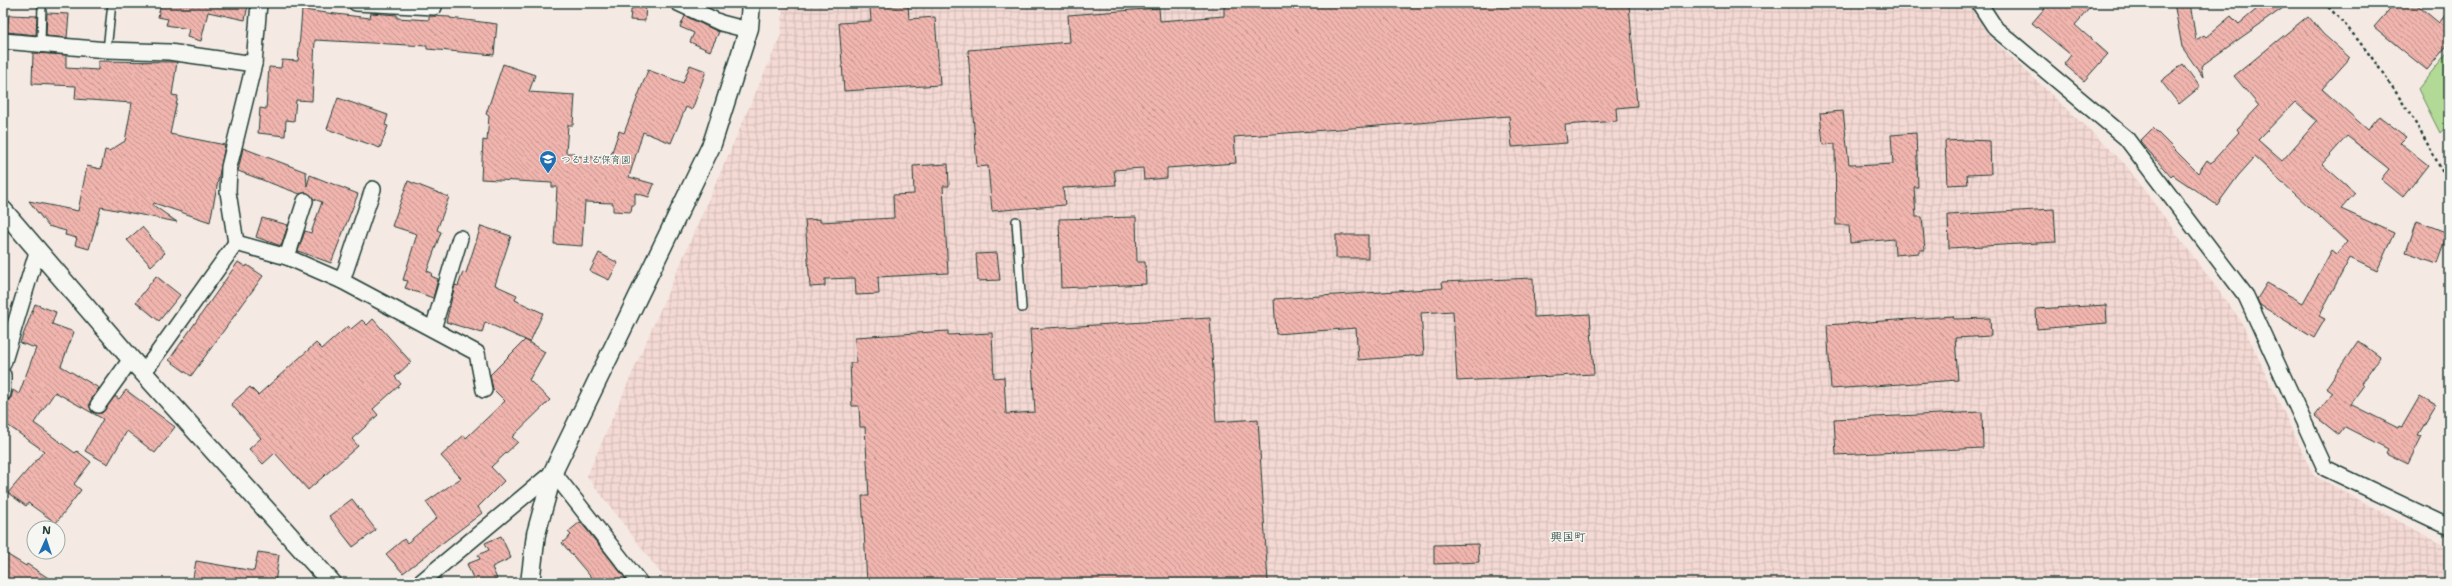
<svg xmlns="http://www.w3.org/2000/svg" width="2452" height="586" font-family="'Shantell Sans','Klee One',sans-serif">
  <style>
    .industrial { fill: url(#industrial-grid) }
    .green { fill: #b2d995; stroke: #688b64 }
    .building { fill: url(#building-back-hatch); stroke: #1f3d34; fill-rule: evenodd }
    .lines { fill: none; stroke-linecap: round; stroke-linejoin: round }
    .service-casing { stroke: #1f3d34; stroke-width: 10 }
    .minor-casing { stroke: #1f3d34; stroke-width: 18 }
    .tertiary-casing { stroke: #1f3d34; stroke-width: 21 }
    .path { stroke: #1f3d34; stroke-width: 2.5; stroke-dasharray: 3 3; stroke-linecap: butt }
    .service { stroke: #f6f6f2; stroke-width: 7 }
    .minor { stroke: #f6f6f2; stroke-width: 15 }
    .tertiary { stroke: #f6f6f2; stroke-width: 18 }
    .labels { text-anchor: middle; stroke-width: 3; stroke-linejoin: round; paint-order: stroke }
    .poi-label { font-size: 10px; fill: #1f3d34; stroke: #f6f6f2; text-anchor: start }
    .quarter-label { font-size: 12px; fill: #1f3d34; stroke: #f6f6f2 }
  </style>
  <defs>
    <pattern id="industrial-grid" width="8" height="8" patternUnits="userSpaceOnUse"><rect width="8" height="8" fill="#f4d9d4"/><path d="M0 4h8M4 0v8" fill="none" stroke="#d1bbb7"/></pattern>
    <pattern id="building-back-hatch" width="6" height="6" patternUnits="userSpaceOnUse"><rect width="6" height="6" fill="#f0b5ae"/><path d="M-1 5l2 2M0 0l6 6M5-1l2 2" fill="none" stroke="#c2948e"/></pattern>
  </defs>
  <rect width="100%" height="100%" fill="#f5e9e4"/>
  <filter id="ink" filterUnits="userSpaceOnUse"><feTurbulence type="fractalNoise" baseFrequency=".025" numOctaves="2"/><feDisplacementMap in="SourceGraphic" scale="8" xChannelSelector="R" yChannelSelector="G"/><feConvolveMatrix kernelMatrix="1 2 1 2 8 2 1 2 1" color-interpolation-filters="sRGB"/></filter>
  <g filter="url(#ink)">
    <path class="industrial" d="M783 3H1968L1990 37 2125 164 2241 321 2313 475 2449 548V583H668L587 476 781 35Z"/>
    <path class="green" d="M2449 50V124L2440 133 2418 89Z"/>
    <g class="building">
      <path d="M161 3H238L248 5 245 20 208 12 201 41 187 37 189 29 166 25 168 19 158 17Z"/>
      <path d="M632 3H646L645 21 630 20Z"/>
      <path d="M1224 3H1552V5L1629 3 1637 106 1616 108 1617 121 1565 125 1567 143 1512 147 1509 116 1234 137 1236 163 1167 168V178L1144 180 1143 168 1114 170 1116 185 1063 188 1065 205 992 211 988 166 977 167 968 50 1070 42 1068 15 1159 8 1160 21 1224 16Z"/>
      <path d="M2049 3H2094L2075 25 2108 54 2084 81 2064 64 2071 55 2032 23Z"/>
      <path d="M2174 3H2190L2196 40 2204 35 2206 37 2231 16 2239 24 2264 3H2290L2201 66 2203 77 2182 47Z"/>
      <path d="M2395 3H2415L2439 23 2449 10V43L2427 70 2374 27Z"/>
      <path d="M908 4 909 19 935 17 940 85 844 91 839 23 871 21 870 7Z"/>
      <path d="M302 10 370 18 371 13 397 15V18L429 20V16L450 17V18L497 24 494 55 427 49V46L315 40 312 101 296 100 294 121 286 120 285 136 258 133 260 108 266 109 269 67 281 68 282 60 298 61Z"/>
      <path d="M47 13 69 14 67 38 46 36Z"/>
      <path d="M9 15 37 16 36 35 7 32Z"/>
      <path d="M685 16 719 32 710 51 690 42 694 33 680 27Z"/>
      <path d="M2308 16 2323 34 2350 58 2322 89 2368 130 2379 116 2406 137 2400 143 2428 165 2403 197 2381 179 2389 169 2347 136 2322 164 2355 193 2341 209 2394 233 2377 271 2350 258 2319 316 2325 319 2314 338 2260 305 2257 299 2267 283 2303 303 2332 250 2337 254 2347 242 2255 157 2238 176 2217 205 2173 175 2171 177 2140 141 2153 128 2198 173 2207 160 2211 163 2239 132 2237 129 2259 106 2234 76ZM2295 102 2317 121 2282 161 2258 140Z"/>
      <path d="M33 53 66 55V68L98 70V61L177 62 172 95 178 96 170 134 225 145 210 222 154 203 153 205 177 222 101 207 89 249 75 245 77 238 65 235 66 231 48 226 29 201 78 211 87 166 101 169 105 150 109 151 125 141 132 103 75 99 76 86 32 84Z"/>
      <path d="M503 64 535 75 529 92 575 95 573 125H568L566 153H574V156L610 158 619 131 624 133 648 70 683 83 690 65 706 71 692 110 686 107 671 143 643 132 629 177 654 184 649 197 635 193V205H632L631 212 613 211V203L585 202 582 246 554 244 557 187H552V183L481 179 483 140 487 141 489 116 486 114Z"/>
      <path d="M2183 64 2200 87 2179 104 2161 81Z"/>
      <path d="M338 98 388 115 385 125 388 126 380 148 327 129Z"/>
      <path d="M1843 111 1849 164H1854L1855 166 1893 164 1891 135 1916 133 1918 187H1914L1916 217H1922L1925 250H1919V253L1895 255 1894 239 1850 243 1849 225H1836L1835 144 1823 145 1820 113Z"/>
      <path d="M1966 140 1990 141 1991 174 1967 175 1968 184 1947 185 1945 141Z"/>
      <path d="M243 148 306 172 307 186 310 175 358 194 331 263 298 251 305 231 311 233 322 202 314 199 308 193 300 194 238 171Z"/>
      <path d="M948 164 949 186H943L948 273 878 277 879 294 856 295 855 278 825 279V286L810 287 805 220 820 219V222L894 218 893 195 914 194 913 166Z"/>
      <path d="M408 181 449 197 437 230 441 232 427 271 432 273 431 276 438 279 433 298 405 288 408 281 403 280 417 234 392 226Z"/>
      <path d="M2054 209 2056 242 1949 248 1948 215Z"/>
      <path d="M1136 217 1137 262H1145L1146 284 1061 288 1059 219Z"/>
      <path d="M262 218 288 225 281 246 256 237Z"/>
      <path d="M2417 221 2448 233 2437 263 2406 252Z"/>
      <path d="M481 226 511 236 495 285 517 295 515 300 543 313 530 342 485 322 482 333 446 322 455 285 458 286 463 272 466 273Z"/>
      <path d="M142 227 165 253 151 266 127 240Z"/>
      <rect x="1336" y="235" width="32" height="23"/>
      <path d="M599 253 618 263 609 280 590 271Z"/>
      <path d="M997 253 1000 280 978 281 976 254Z"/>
      <path d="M238 262 246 267 247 265 263 276 191 376 169 360Z"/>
      <path d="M156 276 180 295 159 321 136 302Z"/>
      <path d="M1533 278 1534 317 1590 314 1594 374 1457 381 1453 311 1421 313 1424 355 1358 360 1356 328 1276 334 1274 299 1443 288 1442 282Z"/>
      <path d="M35 304 56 312 52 324 74 332 61 366 99 388 89 404 92 412 102 413 115 396 119 399 126 390 175 427 155 453 127 431 108 464 85 451 103 419 55 392 34 423 75 453 77 451 91 462 74 484 81 490 56 523 28 503 26 506 8 493 44 451 3 422V404L11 398 13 390 19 394 36 348 20 343Z"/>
      <path d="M2106 305 2107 323 2037 329 2036 309Z"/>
      <path d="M1953 316 1954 319 1990 318 1991 336 1955 338 1958 380 1831 389 1827 325Z"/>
      <path d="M1210 318 1216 422 1258 419 1268 583H867L862 496H869L865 427H860L859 406H852L850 363H856L855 337 948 331V335L992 333 994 378 1004 377 1006 414 1035 412 1030 329Z"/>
      <path d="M373 319 411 362 395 377 401 384 373 409 378 415 352 439 358 446 308 490 275 453 263 464 249 449 261 438 231 404 250 387 258 395 316 343 322 349 348 326 351 329 362 320 367 325Z"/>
      <path d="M525 340 545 352 529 380 550 400 512 437 518 442 491 467 504 481 478 507 482 513 403 573 386 554 404 539 407 543 437 518 426 502 461 478 441 456 464 435 466 438 505 401 493 389 490 375Z"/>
      <path d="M2358 341 2380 357 2361 383 2364 385 2350 404 2398 428 2399 426 2402 427 2420 396 2436 405 2418 435 2422 436 2408 464 2386 453 2388 449 2345 427 2339 435 2315 416 2333 393 2326 388Z"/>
      <path d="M1982 412 1983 448 1836 455 1834 419Z"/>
      <path d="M352 499 376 530 353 547 329 516Z"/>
      <path d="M580 522 587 530 629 583H596L562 543 571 535 568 532Z"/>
      <path d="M501 536 511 558 492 567 497 579 488 583H475L467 564 480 559 478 555 489 550 485 543Z"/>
      <path d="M1478 544 1479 562 1434 564V545Z"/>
      <path d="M3 552 26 566 27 564 56 583H3Z"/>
      <path d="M258 552 279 555 275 583H192L196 561 254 571Z"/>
    </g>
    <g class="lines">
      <defs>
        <g id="service">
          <path d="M41 44 42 3"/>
          <path d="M107 50 112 3"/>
          <path d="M1016 221 1022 308"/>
        </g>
        <g id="minor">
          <path d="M356 3 434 7 435 3"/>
          <path d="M678 3 721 23 748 30"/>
          <path d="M1979 3 1996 29 2126 138 2246 296 2325 468 2449 527"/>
          <path d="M3 41 107 50 169 52 254 64"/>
          <path d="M236 243 228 192 229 167 254 64 259 3"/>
          <path d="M287 257 305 201"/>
          <path d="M342 281 373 189"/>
          <path d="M433 329 460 238"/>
          <path d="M3 364 38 249"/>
          <path d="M144 372 236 243 287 257 342 281 477 353 484 390"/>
          <path d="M3 375V393"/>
          <path d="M98 405 131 359"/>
          <path d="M420 583 553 472 640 583"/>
        </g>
        <g id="tertiary">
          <path d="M3 210 131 359 332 583"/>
          <path d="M530 583 536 534 553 472 712 144 749 28 751 3"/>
        </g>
      </defs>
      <use href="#service" class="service-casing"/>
      <use href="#minor" class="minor-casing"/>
      <use href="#tertiary" class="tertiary-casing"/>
      <path class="path" d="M2324 3C2371 47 2421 127 2449 185"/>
      <use href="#service" class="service"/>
      <use href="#minor" class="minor"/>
      <use href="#tertiary" class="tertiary"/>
    </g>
  </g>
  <defs>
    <symbol id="school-pin" viewBox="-11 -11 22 30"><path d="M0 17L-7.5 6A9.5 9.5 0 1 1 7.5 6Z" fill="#1f6fb2" stroke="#f6f6f2"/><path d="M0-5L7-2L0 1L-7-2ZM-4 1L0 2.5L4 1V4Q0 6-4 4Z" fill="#fff"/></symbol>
  </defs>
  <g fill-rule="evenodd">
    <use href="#school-pin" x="538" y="149" width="20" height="27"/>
  </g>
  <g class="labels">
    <g class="poi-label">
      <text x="561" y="163">つるまる保育園</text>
    </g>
    <g class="quarter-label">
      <text x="1568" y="541">興国町</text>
    </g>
  </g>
  <rect width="2452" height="586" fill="none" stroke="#f6f6f2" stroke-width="16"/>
  <rect x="8" y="8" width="2436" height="570" fill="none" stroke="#1f3d34" stroke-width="1.5" filter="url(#ink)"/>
  <g transform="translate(46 540) rotate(3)"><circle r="19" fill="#f6f6f2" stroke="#a0aca6"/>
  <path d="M0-3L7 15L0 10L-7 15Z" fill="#1f6fb2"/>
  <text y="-6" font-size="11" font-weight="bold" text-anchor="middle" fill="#1f3d34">N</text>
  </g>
</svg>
